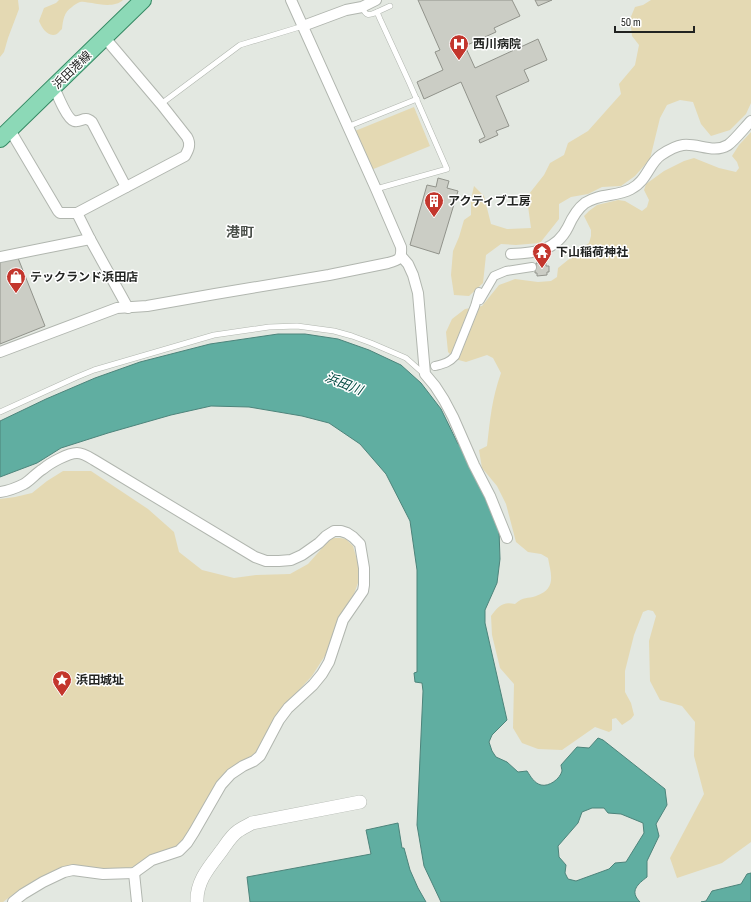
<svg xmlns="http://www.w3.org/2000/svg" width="751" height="902" font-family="'Sofia Sans Condensed','Noto Sans JP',sans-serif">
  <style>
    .green { fill: #e4d9b3 }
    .water { fill: #60aea1; stroke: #4d847b; fill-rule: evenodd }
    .building { fill: #cbcdc5; stroke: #91938b }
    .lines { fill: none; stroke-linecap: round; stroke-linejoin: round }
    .service-casing { stroke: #b1b6af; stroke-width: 6 }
    .pedestrian-casing { stroke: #b1b6af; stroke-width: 10 }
    .minor-casing { stroke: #b1b6af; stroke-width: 12 }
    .tertiary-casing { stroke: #b1b6af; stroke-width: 14 }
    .primary-casing { stroke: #348963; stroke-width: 18 }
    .service { stroke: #fff; stroke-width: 5 }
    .pedestrian { stroke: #fff; stroke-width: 8 }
    .minor { stroke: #fff; stroke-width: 10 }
    .tertiary { stroke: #fff; stroke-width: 13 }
    .primary { stroke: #8cd9b7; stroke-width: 16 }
    .labels { text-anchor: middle; stroke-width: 3; stroke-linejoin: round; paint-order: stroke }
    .poi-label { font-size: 12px; font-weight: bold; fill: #212321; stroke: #fff; text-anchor: start }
    .street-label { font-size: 12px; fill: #212321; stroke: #fff }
    .water-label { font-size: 13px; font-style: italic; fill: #004941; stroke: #fff }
    .quarter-label { font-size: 14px; font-weight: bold; fill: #4a4f49; stroke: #fff }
  </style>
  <rect width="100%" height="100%" fill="#e3e8e1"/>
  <g class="green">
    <path d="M0 0H18L19 9 8 38 4 52 0 57Z"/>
    <path d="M59 0H123C116 7 102 5 92 3 89 3 84 1 80 2 77 3 74 5 72 7 64 12 63 20 62 29 62 29 57 34 57 34 48 38 42 28 39 21L44 8 56 3Z"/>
    <path d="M651 0H751V103L746 114 730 130 711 136 701 124 693 102 680 100 667 105 660 118 650 159 635 176 621 186 602 187 588 194 571 197 559 204V219L540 243 516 245 501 244 486 255 483 283 469 296 454 295 451 275 453 251 459 237 464 220 471 215V199L474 186 484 196 491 224 507 229 531 228 528 206 529 194 544 175 550 163 564 155 568 143 588 131 621 94 619 84 635 65 639 45 632 36 630 19 635 7 643 5Z"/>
    <path d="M414 107 430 146 371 170 355 131Z"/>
    <path d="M751 132V842L722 863 677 878 670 858 704 794 694 756 695 722 682 706 660 700 650 681 649 641 656 616 653 611 648 610 643 612 634 635 625 671V692L631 703 634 715 631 719 622 725 616 718 612 719V730L609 732 595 727 562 750 538 749 522 743 513 728 514 684 500 668 492 635 491 616C498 606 503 601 515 604 524 596 527 599 536 596 557 589 551 574 548 558L541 554 528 552 516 542 506 504 497 486 482 468 479 450 487 446C490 419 492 398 501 373L493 358 487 355 466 362 455 359 448 352 446 332 452 319 465 309 482 306 499 285 515 279 538 282 551 281 557 277 558 268 589 243 591 236V230L584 216 589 211 597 205 618 200 625 201 642 211 647 207 649 200 644 190 646 184 664 171 684 161 694 158 719 168 736 172 739 168 737 162 732 156 739 145Z"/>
    <path d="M63 471H91L148 509 174 532 179 552 202 570 234 578 256 575 290 574 308 564 331 538H340L346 539 353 546 358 563V583L354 594 342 613 326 654 312 676 295 694 277 716 262 745 255 754 239 764 184 840 173 849 135 866 122 870 67 867 41 877 15 893 3 902H0V499L15 497 32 493 47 481Z"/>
  </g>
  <g class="water">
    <path d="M278 334H305L338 339 369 350 401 365 421 383 441 409 458 444 462 445 499 530 500 559 497 583 485 610V623L507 720 492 735 489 742 492 751 496 757 507 762 518 772 527 771C531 777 534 783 541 785 549 787 560 779 562 771 562 770 561 766 561 765L577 747 589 748 598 738 603 740 665 789 667 805 656 824 659 836 647 861V877C638 884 629 891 640 902H441L424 866 417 825 423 691 422 683 415 682 414 673 417 672V570L410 521 386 474 360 444 329 423 302 416 249 407 211 406 171 415 108 433 61 448 37 463 0 477V421L46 399 95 378 140 362 210 344ZM592 808H604L608 813 621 814 643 823 644 833 626 862 615 863 609 869 576 881 568 879 565 873 566 865 559 857 558 846 578 823 582 812Z"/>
    <path d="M398 823 402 848H404L410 870 418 888 426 902H250L247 877 371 854 366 830Z"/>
    <path d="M751 873V902H701L706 901 712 891 741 884 747 874Z"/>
  </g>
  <g class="building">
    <path d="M418 0H512L520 16 494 28 496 32 465 46 475 68 538 39 547 60 524 70 529 81 496 96 509 126 496 131 498 135 480 143 479 140 485 137 461 82 424 99 417 82 443 70 435 52 440 50Z"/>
    <path d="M535 0H552L538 6Z"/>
    <path d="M438 178 449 181 447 188 458 191 439 254 410 245 427 185 436 187Z"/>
    <path d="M18 258 45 326 0 344V262Z"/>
    <path d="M536 263H546V266H549V272H547V275L537 276V273H535V266H536Z"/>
  </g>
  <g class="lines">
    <defs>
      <g id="service">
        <path d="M362 7C366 16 368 16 377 12L380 19 409 82 447 169 376 189"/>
        <path d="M377 12 390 6"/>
        <path d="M161 104 240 45 303 26"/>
        <path d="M347 127 417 99"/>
        <path d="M0 412 77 377 94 370 214 335 269 327 297 326 334 331 352 336 371 343 406 358 424 374"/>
      </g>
      <g id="pedestrian">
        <path d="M480 300 494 276 506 271 532 267"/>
        <path d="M435 366C443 364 449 363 455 356L475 306 479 292"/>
      </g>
      <g id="minor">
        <path d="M303 26 346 10 362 7 376 0"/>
        <path d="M54 87C57 94 67 119 74 121 81 123 84 115 92 122L126 187"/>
        <path d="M10 130 58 211 60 213H77L185 156C189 149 191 144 187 137L161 104 105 38"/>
        <path d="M77 213 90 239 128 308"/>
        <path d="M511 254C535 253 556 251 568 227 572 218 577 209 585 203 600 193 616 197 631 189 647 181 649 163 661 155 667 151 676 146 683 145 698 143 713 154 728 145 735 140 745 127 751 121"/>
        <path d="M401 256 408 264 413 275 418 293 425 374 435 386 444 400 453 417 474 465 490 496 507 538"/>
        <path d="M0 257 90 239"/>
        <path d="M0 352 117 308 147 306 215 294 329 275 388 263C399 260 402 259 401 247L376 189 291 0"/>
        <path d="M0 492C8 491 16 488 24 484 31 480 36 473 43 469 50 463 68 453 77 453 83 453 89 457 94 460L255 557 266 561H279L291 560 302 555 319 543 326 536 334 531H341L347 533 353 537 360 544 364 568V585L363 591 343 620 329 662 322 674 313 685 288 708 279 720 260 756 254 761 243 766 231 774 221 785 194 832 187 843 179 851 152 860 134 873 103 874 73 870 64 872 43 882 23 894 13 902"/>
        <path d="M134 873 137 902"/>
      </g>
      <path id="tertiary" d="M197 902C196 881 210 866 222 850 227 843 231 836 238 831 242 828 247 826 252 823L360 802"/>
      <path id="primary" d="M0 139 143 0"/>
    </defs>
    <use href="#service" class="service-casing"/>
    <use href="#pedestrian" class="pedestrian-casing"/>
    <use href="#minor" class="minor-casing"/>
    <use href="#tertiary" class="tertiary-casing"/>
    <use href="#primary" class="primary-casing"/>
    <use href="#service" class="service"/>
    <use href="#pedestrian" class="pedestrian"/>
    <use href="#minor" class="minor"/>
    <use href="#tertiary" class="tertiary"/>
    <use href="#primary" class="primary"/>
  </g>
  <defs>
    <symbol id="hospital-pin" viewBox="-11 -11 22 30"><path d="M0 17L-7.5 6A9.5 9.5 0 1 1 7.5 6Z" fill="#c3362d" stroke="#fff"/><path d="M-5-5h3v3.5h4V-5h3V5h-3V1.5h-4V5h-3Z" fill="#fff"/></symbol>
    <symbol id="building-pin" viewBox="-11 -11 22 30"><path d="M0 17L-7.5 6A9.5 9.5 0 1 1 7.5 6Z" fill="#c3362d" stroke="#fff"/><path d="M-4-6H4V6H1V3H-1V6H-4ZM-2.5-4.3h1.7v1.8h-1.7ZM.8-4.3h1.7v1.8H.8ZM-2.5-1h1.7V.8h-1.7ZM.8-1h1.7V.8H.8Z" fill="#fff"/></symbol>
    <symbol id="temple-pin" viewBox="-11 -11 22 30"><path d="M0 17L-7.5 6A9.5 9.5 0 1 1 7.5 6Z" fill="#c3362d" stroke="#fff"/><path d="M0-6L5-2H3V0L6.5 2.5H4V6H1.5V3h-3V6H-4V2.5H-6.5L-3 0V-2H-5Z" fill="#fff"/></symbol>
    <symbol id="shop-pin" viewBox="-11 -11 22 30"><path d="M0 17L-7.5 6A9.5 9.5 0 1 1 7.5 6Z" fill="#c3362d" stroke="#fff"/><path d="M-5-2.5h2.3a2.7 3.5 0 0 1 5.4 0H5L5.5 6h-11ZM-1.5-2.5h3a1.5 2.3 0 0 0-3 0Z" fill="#fff"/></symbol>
    <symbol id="sight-pin" viewBox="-11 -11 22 30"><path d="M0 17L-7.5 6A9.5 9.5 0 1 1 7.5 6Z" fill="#c3362d" stroke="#fff"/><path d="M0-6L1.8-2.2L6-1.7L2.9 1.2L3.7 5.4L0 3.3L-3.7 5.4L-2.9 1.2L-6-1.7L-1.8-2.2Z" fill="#fff"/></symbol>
  </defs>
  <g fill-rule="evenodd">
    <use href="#hospital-pin" x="448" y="33" width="22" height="30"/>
    <use href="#building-pin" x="423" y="190" width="22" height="30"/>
    <use href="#temple-pin" x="531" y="241" width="22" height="30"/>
    <use href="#shop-pin" x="5" y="266" width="22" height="30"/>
    <use href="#sight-pin" x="51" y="669" width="22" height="30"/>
  </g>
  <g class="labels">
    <g class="poi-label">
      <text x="473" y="48">西川病院</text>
      <text x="448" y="205">アクティブ工房</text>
      <text x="556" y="256">下山稲荷神社</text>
      <text x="30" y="281">テックランド浜田店</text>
      <text x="76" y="684">浜田城址</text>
    </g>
    <g class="street-label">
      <text transform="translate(72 70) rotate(-44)" y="4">浜田港線</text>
    </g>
    <g class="water-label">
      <text transform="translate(344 383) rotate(22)" y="5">浜田川</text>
    </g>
    <g class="quarter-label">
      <text x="240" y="237">港町</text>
    </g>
  </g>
  <path d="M615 26v6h79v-6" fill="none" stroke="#212321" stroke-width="2"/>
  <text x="621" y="26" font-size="12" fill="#212321" stroke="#ffffff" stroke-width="3" paint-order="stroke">50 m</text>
</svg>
